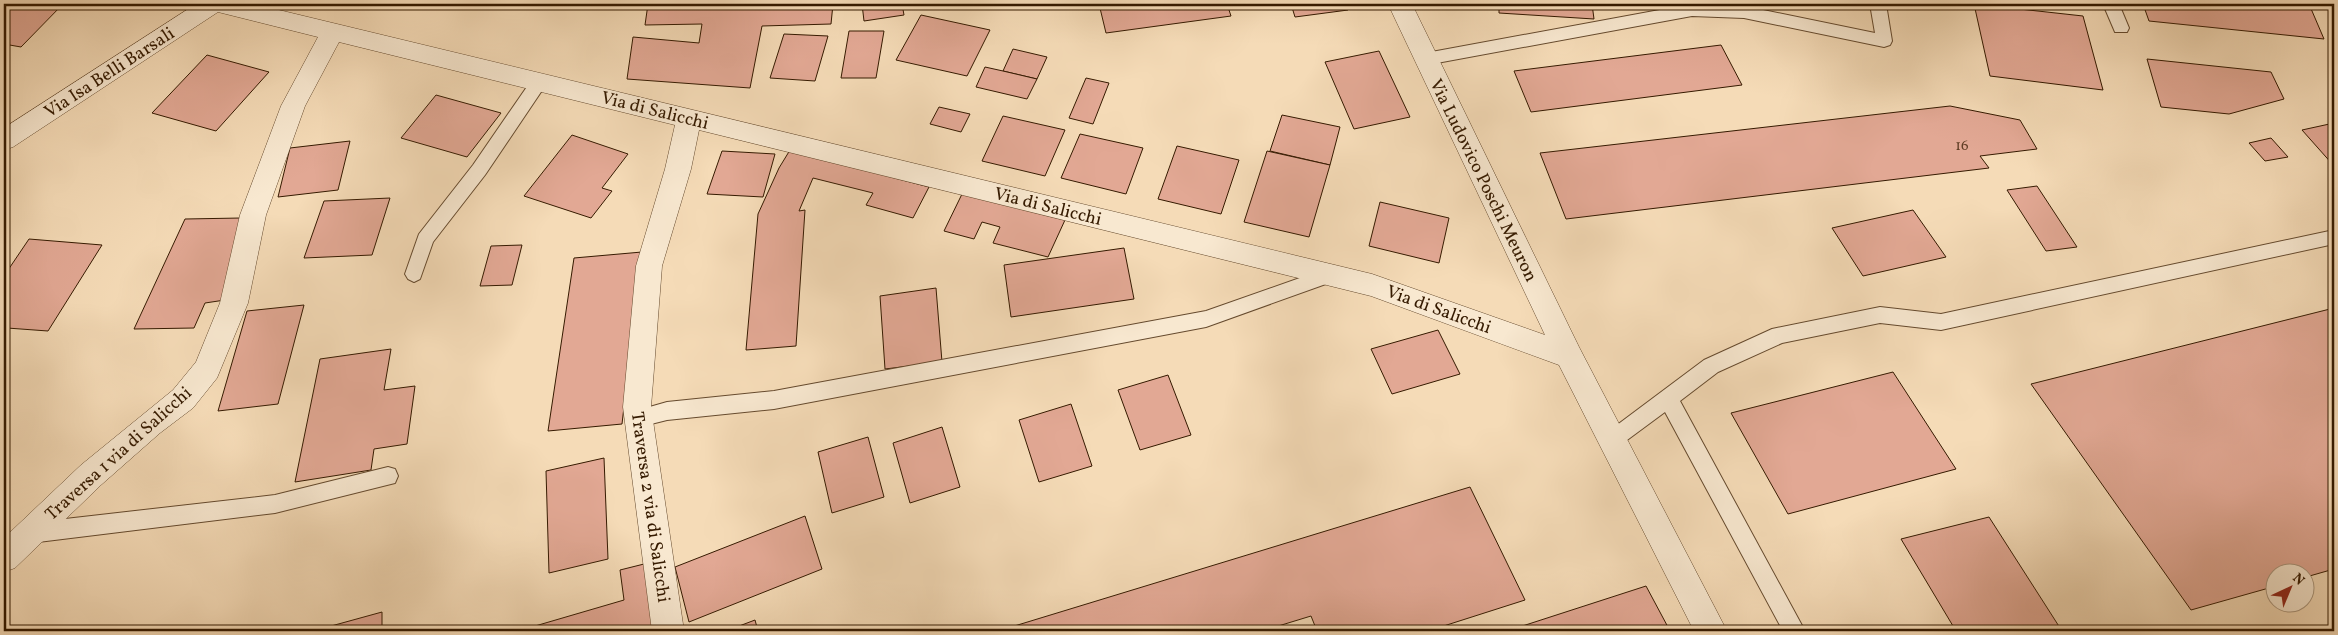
<svg xmlns="http://www.w3.org/2000/svg" width="2338" height="635" font-family="Vollkorn,serif">
  <style>
    .building { fill: #e2a894; stroke: #351a00 }
    .lines { fill: none; stroke-linecap: round; stroke-linejoin: round }
    .lane-casing { stroke: #654a2e; stroke-width: 2 }
    .street-casing { stroke: #654a2e; stroke-width: 1 }
    .lane { fill: #f8e8d0; fill-rule: evenodd }
    .street { fill: #f8e8d0; fill-rule: evenodd }
    .labels { text-anchor: middle; stroke-width: 4; stroke-linejoin: round; paint-order: stroke }
    .number-label { font-size: 15px; fill: #603e25 }
    .street-label { font-size: 18px; fill: #351a00; stroke: #f8e8d0 }
  </style>
  <rect width="100%" height="100%" fill="#f5dbb7"/>
  <filter id="stains"><feTurbulence type="fractalNoise" baseFrequency=".004" numOctaves="4"/><feColorMatrix values="0 0 0 0 .2 0 0 0 0 .09 0 0 0 0 .02 0 0 0 .5 -.17"/></filter>
  <radialGradient id="worn" r=".72"><stop offset=".6" stop-color="#630" stop-opacity="0"/><stop offset="1" stop-color="#630" stop-opacity=".3"/></radialGradient>
  <g class="building">
    <path d="M4 4H63L21 47 4 44Z"/>
    <path d="M648 4H833L831 24 762 26 750 88 627 79 633 37 699 43 702 24 645 25Z"/>
    <path d="M862 4H902L904 15 864 21Z"/>
    <path d="M1099 4H1227L1231 16 1106 33Z"/>
    <path d="M1291 4H1346L1348 10 1295 17Z"/>
    <path d="M1499 4H1592L1594 19 1499 13Z"/>
    <path d="M1974 4 2083 16 2103 90 1990 76Z"/>
    <path d="M2143 4H2309L2324 39 2149 21Z"/>
    <path d="M921 15 990 30 967 76 896 60Z"/>
    <path d="M849 31H884L876 78H841Z"/>
    <path d="M784 34 828 36 815 81 770 78Z"/>
    <path d="M1721 45 1742 85 1531 112 1514 71Z"/>
    <path d="M1013 49 1047 57 1037 79 1003 71Z"/>
    <path d="M1379 51 1410 117 1354 129 1325 62Z"/>
    <path d="M207 55 269 72 216 131 152 113Z"/>
    <path d="M2147 59 2271 72 2284 99 2229 114 2161 107Z"/>
    <path d="M985 67 1003 71 1037 79 1027 99 976 87Z"/>
    <path d="M1086 78 1109 83 1093 124 1069 118Z"/>
    <path d="M436 95 501 113 467 157 401 138Z"/>
    <path d="M1950 106 2020 120 2037 149 1980 156 1989 168 1566 219 1540 153Z"/>
    <path d="M939 107 970 114 961 132 930 124Z"/>
    <path d="M1282 115 1340 127 1330 165 1270 151Z"/>
    <path d="M1003 116 1065 130 1045 176 982 161Z"/>
    <path d="M2334 123V166L2302 130Z"/>
    <path d="M1080 134 1143 148 1126 194 1061 178Z"/>
    <path d="M572 135 628 154 602 188 612 191 591 218 524 196Z"/>
    <path d="M2271 138 2288 157 2265 161 2249 143Z"/>
    <path d="M350 141 338 190 278 197 290 148Z"/>
    <path d="M1177 146 1239 160 1221 214 1158 199Z"/>
    <path d="M790 150 929 187 913 218 866 205 873 193 813 178 799 211 805 210 796 346 746 350 758 214 779 168Z"/>
    <path d="M722 151 775 154 763 197 707 194Z"/>
    <path d="M1267 151 1330 165 1309 237 1244 222Z"/>
    <path d="M2037 186 2077 247 2046 251 2007 190Z"/>
    <path d="M962 194 1065 220 1048 257 993 243 1000 227 982 222 974 239 944 231Z"/>
    <path d="M390 198 372 255 304 258 324 201Z"/>
    <path d="M1380 202 1449 218 1439 263 1369 246Z"/>
    <path d="M1913 210 1946 257 1863 276 1832 228Z"/>
    <path d="M241 218 225 300 205 303 194 328 134 329 185 219Z"/>
    <path d="M29 239 102 245 48 331 7 328 4 332V276Z"/>
    <path d="M522 245 512 285 480 286 491 246Z"/>
    <path d="M1124 248 1134 299 1011 317 1004 265Z"/>
    <path d="M642 252 622 424 548 431 574 258Z"/>
    <path d="M936 288 942 362 885 369 880 296Z"/>
    <path d="M304 305 278 404 218 411 247 311Z"/>
    <path d="M2334 308V569L2306 577V572H2276V586L2191 610 2031 384Z"/>
    <path d="M1438 330 1460 374 1392 394 1371 349Z"/>
    <path d="M391 349 384 390 415 386 407 444 374 449 371 470 295 482 320 359Z"/>
    <path d="M1893 372 1956 469 1788 514 1731 413Z"/>
    <path d="M1168 375 1191 435 1140 450 1118 390Z"/>
    <path d="M1071 404 1092 466 1039 482 1019 420Z"/>
    <path d="M942 427 960 487 910 503 893 443Z"/>
    <path d="M868 437 884 497 832 513 818 452Z"/>
    <path d="M604 458 608 559 549 573 546 471Z"/>
    <path d="M1470 487 1525 600 1428 631H1317L1311 616 1262 631H1109L1107 627 1095 631H998Z"/>
    <path d="M805 516 822 569 689 622 675 567Z"/>
    <path d="M1989 517 2062 631H1933L1953 626 1901 539Z"/>
    <path d="M644 564 653 631H518L624 600 620 570Z"/>
    <path d="M1646 586 1669 629 1663 631H1507Z"/>
    <path d="M382 612V631H313Z"/>
    <path d="M755 620 758 631H726Z"/>
  </g>
  <g class="lines">
    <defs>
      <g id="lane">
        <path d="M1692 4 1744 6 1875 33 1870 4H1886L1892 41 1890 45 1884 47 1744 18 1692 16 1426 65 1420 63 1418 59 1420 55 1426 53Z"/>
        <path d="M2103 4H2119L2129 28 2127 32H2115Z"/>
        <path d="M539 76 545 78 547 82 545 86 485 175 433 242 420 279 414 282 408 279 405 274 419 234 473 165 533 78Z"/>
        <path d="M2334 230V244L1941 330 1880 323 1782 343 1718 372 1680 401 1805 631H1783L1665 412 1619 446 1612 449 1605 446 1602 440 1605 434 1704 360 1772 329 1880 307 1941 314Z"/>
        <path d="M1331 267 1337 270 1340 275 1337 280 1206 327 774 409 667 420 639 427 632 424 629 418 632 412 667 402 774 391 1206 311Z"/>
        <path d="M388 467 395 469 398 476 395 483 275 513 30 543 23 540 20 533 23 526 30 523 275 495Z"/>
      </g>
      <path id="street" d="M196 4H254L1372 274 1545 335 1388 4H1412L1579 347 1727 631H1694L1559 365 1371 296 699 130 691 169 662 266 651 407 684 631H652L623 407 636 266 665 169 675 125 339 42 305 106 266 215 248 303 217 378 193 408 160 433 101 485 15 568 4 572V538L81 465 173 390 196 362 220 303 240 215 281 106 318 37 218 12 13 147 4 150V128Z"/>
    </defs>
    <use href="#lane" class="lane-casing"/>
    <use href="#street" class="street-casing"/>
    <use href="#lane" class="lane"/>
    <use href="#street" class="street"/>
  </g>
  <g class="labels">
    <g class="number-label">
      <text x="1962" y="150">16</text>
    </g>
    <g class="street-label">
      <text transform="translate(109 72) rotate(-33)" y="6">Via Isa Belli Barsali</text>
      <text transform="translate(655 110) rotate(14)" y="6">Via di Salicchi</text>
      <text transform="translate(1484 180) rotate(64)" y="6">Via Ludovico Poschi Meuron</text>
      <text transform="translate(1048 206) rotate(14)" y="6">Via di Salicchi</text>
      <text transform="translate(1439 309) rotate(20)" y="6">Via di Salicchi</text>
      <text transform="translate(118 453) rotate(-42)" y="6">Traversa 1 via di Salicchi</text>
      <text transform="translate(651 507) rotate(82)" y="6">Traversa 2 via di Salicchi</text>
    </g>
  </g>
  <rect width="2338" height="635" fill="none" stroke="#f5dbb7" stroke-width="20"/>
  <rect x="5" y="5" width="2328" height="625" fill="none" stroke="#351a00" stroke-width="2.5"/>
  <rect x="10" y="10" width="2318" height="615" fill="none" stroke="#351a00"/>
  <g transform="translate(2290 588) rotate(44)"><circle r="24" fill="#f8e8d0" stroke="#aa967d"/>
  <path d="M0-4L9 19L0 12L-9 19Z" fill="#8f2418"/>
  <text y="-8" font-size="14" font-weight="bold" text-anchor="middle" fill="#351a00">N</text>
  </g>
  <rect width="100%" height="100%" filter="url(#stains)"/>
  <rect width="100%" height="100%" fill="url(#worn)"/>
</svg>
